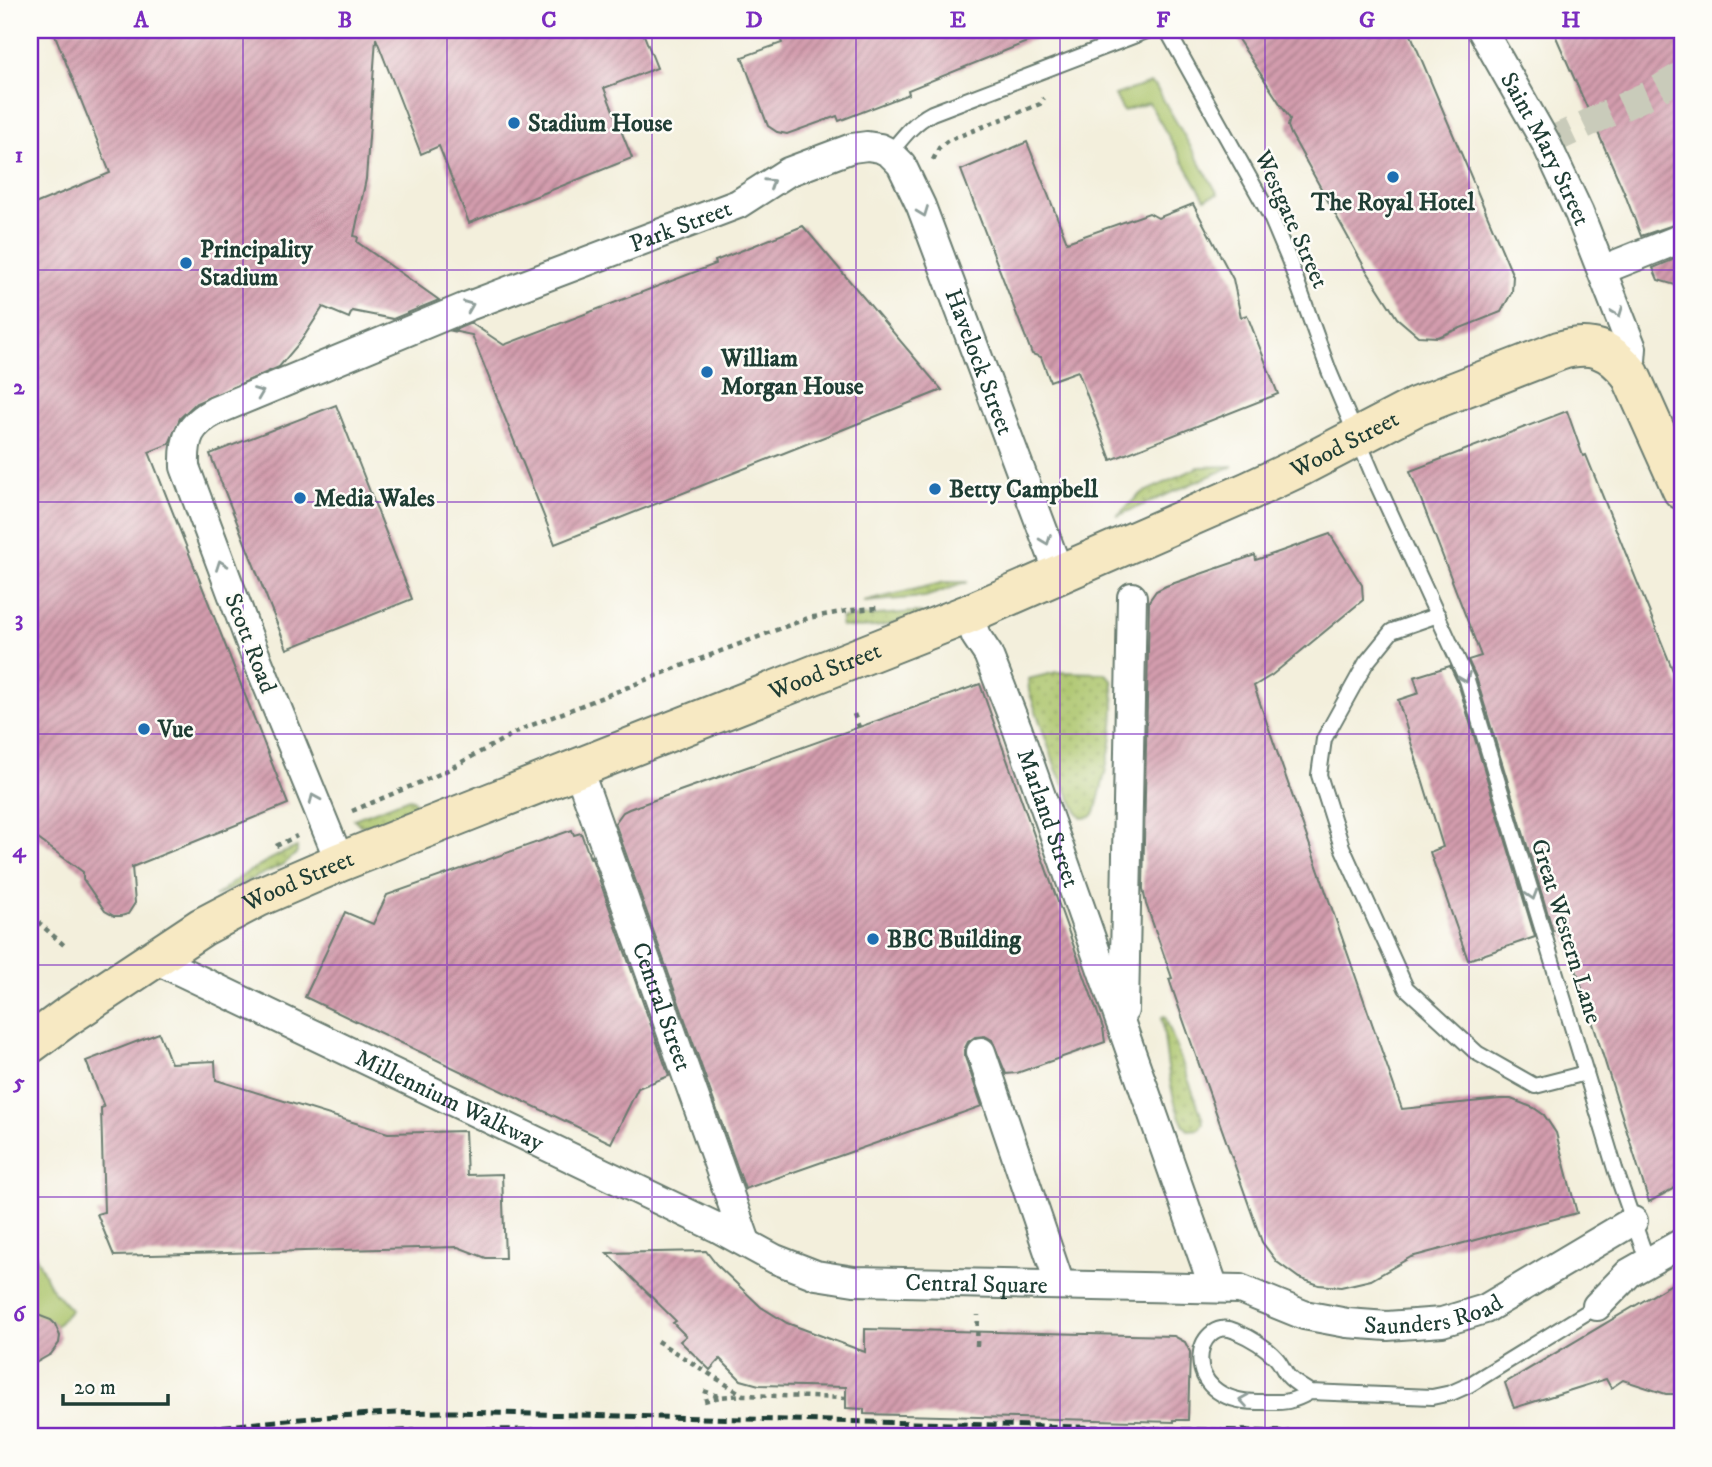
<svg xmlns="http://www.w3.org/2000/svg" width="1712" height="1467" font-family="'IM FELL DW Pica',serif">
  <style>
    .green { fill: #abc46a; stroke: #65804f; stroke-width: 2 }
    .garden { fill: url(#garden-dots); stroke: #65804f; stroke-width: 2 }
    .building { fill: url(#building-hatch) }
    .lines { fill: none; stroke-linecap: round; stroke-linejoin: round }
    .street-tunnel { stroke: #c9cbba; stroke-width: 28; stroke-dasharray: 28 14; stroke-linecap: butt }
    .lane-casing { stroke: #697b6f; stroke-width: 18 }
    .street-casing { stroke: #697b6f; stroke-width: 32 }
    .secondary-casing { stroke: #697b6f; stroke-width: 42 }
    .path { stroke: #697b6f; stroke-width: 4.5; stroke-dasharray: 5 5; stroke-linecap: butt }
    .lane { stroke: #fff; stroke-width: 14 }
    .street { stroke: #fff; stroke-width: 28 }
    .secondary { stroke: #f7e9c3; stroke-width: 38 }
    .rail { stroke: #1f3d34; stroke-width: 5; stroke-dasharray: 10 5; stroke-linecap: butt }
    .oneway { stroke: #8f9e9a }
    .grid { fill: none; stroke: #7b2cbf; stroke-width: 2; stroke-opacity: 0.55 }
    .poi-dot { fill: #1f6fb2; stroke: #fdfcf7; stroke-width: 2.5 }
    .labels { text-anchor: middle; stroke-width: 5; stroke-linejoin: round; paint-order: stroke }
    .poi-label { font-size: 24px; font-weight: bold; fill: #1f3d34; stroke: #fdfcf7; text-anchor: start }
    .street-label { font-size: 24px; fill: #1f3d34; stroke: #fdfcf7 }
    .neatline { fill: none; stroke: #7b2cbf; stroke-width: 2.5 }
    .grid-label { font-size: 23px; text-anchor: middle; font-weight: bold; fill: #7b2cbf }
  </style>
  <defs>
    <pattern id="garden-dots" width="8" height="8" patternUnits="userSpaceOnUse" patternTransform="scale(1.75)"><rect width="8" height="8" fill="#abc46a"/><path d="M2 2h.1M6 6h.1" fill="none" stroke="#8ba058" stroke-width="1.8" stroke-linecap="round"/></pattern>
    <pattern id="building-hatch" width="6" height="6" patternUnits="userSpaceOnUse" patternTransform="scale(1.75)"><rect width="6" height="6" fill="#d39cad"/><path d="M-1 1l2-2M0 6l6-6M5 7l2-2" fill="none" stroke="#ab808e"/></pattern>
  </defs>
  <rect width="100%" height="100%" fill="#fdfcf7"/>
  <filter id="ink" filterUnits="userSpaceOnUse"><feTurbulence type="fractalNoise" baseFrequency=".0143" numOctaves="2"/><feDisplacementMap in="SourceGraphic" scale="14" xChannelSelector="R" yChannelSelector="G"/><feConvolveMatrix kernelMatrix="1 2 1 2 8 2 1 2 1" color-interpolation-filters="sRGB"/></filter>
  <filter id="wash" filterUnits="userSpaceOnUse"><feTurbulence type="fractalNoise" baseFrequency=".00686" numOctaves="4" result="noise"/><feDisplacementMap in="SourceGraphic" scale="28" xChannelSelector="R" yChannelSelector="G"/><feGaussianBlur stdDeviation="1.57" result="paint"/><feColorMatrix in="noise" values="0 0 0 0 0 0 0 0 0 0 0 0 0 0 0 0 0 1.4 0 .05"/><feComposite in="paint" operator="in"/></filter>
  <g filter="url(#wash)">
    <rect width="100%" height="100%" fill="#f3efdc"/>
    <g class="green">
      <path d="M1150 83 1156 87 1218 194 1205 199 1149 103 1123 111 1115 95Z"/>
      <path d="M30 1243 50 1287 71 1310 56 1326C49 1317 40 1316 30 1319Z"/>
    </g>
    <g class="garden">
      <path d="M1233 466 1117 516 1140 494 1199 467Z"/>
      <path d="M945 582H968L925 597 863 602Z"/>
      <path d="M915 612 922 614C896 625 869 631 841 626V618Z"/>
      <path d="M1057 672 1105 673 1112 680C1119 724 1106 771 1095 813L1091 817 1082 818 1078 813 1057 771 1029 691 1028 679Z"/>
      <path d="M409 798 413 799 417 807 377 823 361 826 354 819Z"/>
      <path d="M297 847V853L284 864 214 897C239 876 267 859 297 847Z"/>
      <path d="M1165 1016 1202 1117 1203 1124 1199 1129 1188 1130C1170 1113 1165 1042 1162 1017Z"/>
    </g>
    <g id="blocks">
      <g class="building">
        <path d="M53 30H642L657 68 604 88 632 158 469 223 439 146 421 154 376 38 366 179 354 236 358 237 357 242 439 300 393 319 352 311 349 318 323 307 301 341 279 367 196 403 180 418 169 444 149 452 288 804 132 867 135 903 128 914 121 916H114L105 911 83 879V872L30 833V206L110 173Z"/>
        <path d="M777 30H1054V31L908 90 909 94 839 121 837 116 787 134 777 132 768 126 742 57 782 43Z"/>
        <path d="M1232 30H1409L1513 276 1512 292 1501 312 1438 337 1418 336 1397 318 1365 268 1291 134 1288 126 1290 119Z"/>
        <path d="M1553 30H1682V222L1641 236 1624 192Z"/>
        <path d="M1027 142 1067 242 1149 213 1158 218 1193 204 1233 279 1241 317 1247 315 1278 394 1111 460 1078 371 1050 381 1041 357 1032 354 961 170Z"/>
        <path d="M803 226 942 390 555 544 472 335 452 331 471 323 504 345 716 264 715 261Z"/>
        <path d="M1682 256V287L1658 280 1653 268Z"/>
        <path d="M336 405 412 599 287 649 210 454Z"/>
        <path d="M1567 411 1583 456 1586 455 1682 693V1184L1649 1202 1563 928 1553 931 1476 677 1468 660 1481 656 1410 471Z"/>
        <path d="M1330 534 1362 585 1363 600 1272 675 1254 686 1402 1109 1500 1099H1511L1534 1108 1544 1115 1556 1133 1577 1213 1411 1257 1371 1280 1341 1287 1319 1285 1299 1278 1277 1262 1262 1242 1179 1008 1169 979 1172 978 1146 904 1143 889 1149 601 1156 591 1166 586 1255 555 1256 560Z"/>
        <path d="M1450 666 1458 683 1535 937 1468 960 1430 852 1443 847 1398 700 1419 693 1414 677Z"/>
        <path d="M980 684 1103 1028 1105 1042 1017 1073 1006 1074 992 1040 985 1036 975 1037 968 1042 965 1048V1057L982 1106 745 1189 615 823 623 812 629 809Z"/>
        <path d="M572 830 574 835 581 833 590 858 591 856 669 1076 638 1088 611 1143 305 997 345 912 373 924 387 895Z"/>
        <path d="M159 1033 171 1063 215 1061 216 1080 388 1133 465 1131 467 1175 502 1174 505 1258H486L458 1247 114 1256 97 1214 104 1212 101 1108 104 1107 86 1061Z"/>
        <path d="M706 1251 716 1264 761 1307 787 1323 865 1352V1329L1174 1336 1185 1342 1190 1352 1188 1420H1174V1422L864 1414V1409L846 1408V1387L759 1385 741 1380 720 1359 710 1370 680 1341 686 1336 673 1323 676 1321 607 1253Z"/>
        <path d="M1682 1278V1394H1666L1623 1380 1611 1388 1606 1379 1514 1408 1505 1383Z"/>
        <path d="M30 1312 51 1320 55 1324 60 1336 59 1343 51 1354 30 1366Z"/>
      </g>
    </g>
  </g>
  <g filter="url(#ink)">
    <use href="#blocks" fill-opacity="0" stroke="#697b6f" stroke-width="2"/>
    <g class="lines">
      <path class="street-tunnel" d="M1546 143 1654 92 1682 75"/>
      <defs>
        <g id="lane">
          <path d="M1167 30 1270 215 1289 260 1329 371 1373 475 1467 680 1615 1169 1648 1263"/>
          <path d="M890 153C903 137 913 123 932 113L1149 30"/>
          <path d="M1438 615 1392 631 1366 663 1324 739 1319 775 1342 847 1406 988 1477 1053 1535 1086 1586 1073"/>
          <path d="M1310 1392C1302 1387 1294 1383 1288 1376 1283 1370 1281 1363 1276 1358 1266 1347 1249 1337 1235 1331 1196 1313 1174 1401 1258 1402 1282 1402 1289 1404 1310 1392L1432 1397 1451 1393 1469 1385 1597 1306"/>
        </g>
        <g id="street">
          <path id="s1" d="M1482 30 1546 143 1579 213 1632 348 1630 374"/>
          <path d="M1602 270 1682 238"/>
          <path id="s2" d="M968 614 976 636 988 654 1017 728 1214 1288"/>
          <path id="s3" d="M578 769 746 1242"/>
          <path id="s4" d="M340 862 252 647 185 467C184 437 189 425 215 411L466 307 738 204 788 172 852 148 867 146 880 148 890 153 901 164 921 206 1059 573"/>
          <path id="s5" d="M153 958 716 1227 775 1259 816 1275 854 1281 1240 1289 1304 1315 1347 1323 1387 1326 1442 1322 1485 1309 1633 1221"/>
          <path d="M1124 1010 1132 597"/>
          <path d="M981 1052 1060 1285"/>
          <path d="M1597 1306 1629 1273 1682 1243"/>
        </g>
        <g id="secondary">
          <path id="s6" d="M30 1044 68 1016 202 927 259 897 340 862 968 614 1249 491 1302 466 1415 407 1559 351C1591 341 1610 349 1630 374L1682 490"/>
        </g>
      </defs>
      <use href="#lane" class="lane-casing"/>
      <use href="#street" class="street-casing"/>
      <use href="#secondary" class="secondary-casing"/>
      <g class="path">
        <path d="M933 160 939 148 947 141 1040 104 1044 98"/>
        <path d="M854 714 859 727"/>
        <path d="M352 811 442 773 522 729 671 670 808 618 852 610 877 608"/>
        <path d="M276 846 297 836"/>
        <path d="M30 915 65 946"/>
        <path d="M657 1341 743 1395 846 1398"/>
        <path d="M977 1346 978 1315"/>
        <path d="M704 1391 721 1397 742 1395"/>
        <path d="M704 1401 720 1397"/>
      </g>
      <use href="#lane" class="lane"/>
      <use href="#street" class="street"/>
      <use href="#secondary" class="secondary"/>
      <g class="rail">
        <path d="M133 1437C239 1424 345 1412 452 1412L1499 1437"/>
        <path d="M291 1437C461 1423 632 1433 802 1437"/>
      </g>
    </g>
    <defs><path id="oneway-chevron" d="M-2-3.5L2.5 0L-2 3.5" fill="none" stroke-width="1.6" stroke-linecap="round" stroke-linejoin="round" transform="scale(1.75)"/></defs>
    <g class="oneway">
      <use href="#oneway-chevron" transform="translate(770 183) rotate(-33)"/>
      <use href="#oneway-chevron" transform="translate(923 212) rotate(69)"/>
      <use href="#oneway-chevron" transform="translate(469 306) rotate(-22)"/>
      <use href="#oneway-chevron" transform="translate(1618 312) rotate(69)"/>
      <use href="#oneway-chevron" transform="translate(259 393) rotate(-22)"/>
      <use href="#oneway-chevron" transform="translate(1046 540) rotate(69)"/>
      <use href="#oneway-chevron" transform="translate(221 565) rotate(-110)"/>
      <use href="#oneway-chevron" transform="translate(1465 678) rotate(68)"/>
      <use href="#oneway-chevron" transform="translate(314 799) rotate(-113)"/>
      <use href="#oneway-chevron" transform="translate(1532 895) rotate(73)"/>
      <use href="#oneway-chevron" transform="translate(1244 1400) rotate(-171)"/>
    </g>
  </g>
  <path class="grid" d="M243 30V1437M447 30V1437M652 30V1437M856 30V1437M1060 30V1437M1265 30V1437M1469 30V1437M30 270H1682M30 502H1682M30 734H1682M30 965H1682M30 1197H1682"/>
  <g class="poi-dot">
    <circle cx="514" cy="123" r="7"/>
    <circle cx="1393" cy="177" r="7"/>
    <circle cx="186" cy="263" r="7"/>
    <circle cx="707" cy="372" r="7"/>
    <circle cx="935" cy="489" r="7"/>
    <circle cx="300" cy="498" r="7"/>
    <circle cx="144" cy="729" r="7"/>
    <circle cx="873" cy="939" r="7"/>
  </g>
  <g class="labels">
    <g class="poi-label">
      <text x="528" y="131">Stadium House</text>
      <text x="1393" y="210" text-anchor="middle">The Royal Hotel</text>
      <text x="200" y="257">Principality<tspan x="200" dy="28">Stadium</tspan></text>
      <text x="721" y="366">William<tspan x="721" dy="28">Morgan House</tspan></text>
      <text x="949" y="497">Betty Campbell</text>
      <text x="314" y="506">Media Wales</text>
      <text x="158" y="737">Vue</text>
      <text x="887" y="947">BBC Building</text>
    </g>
    <g class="street-label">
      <text dy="8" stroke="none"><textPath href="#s1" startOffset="135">Saint Mary Street</textPath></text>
      <text transform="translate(1292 219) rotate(66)" y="8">Westgate Street</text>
      <text dy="8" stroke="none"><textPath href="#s4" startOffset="994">Park Street</textPath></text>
      <text dy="8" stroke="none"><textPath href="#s4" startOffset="1451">Havelock Street</textPath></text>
      <text dy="8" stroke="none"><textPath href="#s6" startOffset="1449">Wood Street</textPath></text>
      <text transform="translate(251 643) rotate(69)" y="8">Scott Road</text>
      <text dy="8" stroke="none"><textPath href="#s6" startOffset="882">Wood Street</textPath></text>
      <text dy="8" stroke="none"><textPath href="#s2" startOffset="220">Marland Street</textPath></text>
      <text dy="8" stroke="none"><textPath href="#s6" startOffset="315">Wood Street</textPath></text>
      <text transform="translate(1567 931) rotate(73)" y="8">Great Western Lane</text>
      <text dy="8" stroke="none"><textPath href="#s3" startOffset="252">Central Street</textPath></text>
      <text dy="8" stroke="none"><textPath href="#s5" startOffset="329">Millennium Walkway</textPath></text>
      <text dy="8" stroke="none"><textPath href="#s5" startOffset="896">Central Square</textPath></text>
      <text dy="8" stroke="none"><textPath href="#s5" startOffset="1360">Saunders Road</textPath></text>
    </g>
  </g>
  <rect width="1712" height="1467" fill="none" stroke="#fdfcf7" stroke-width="77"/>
  <path d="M63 1394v10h105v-10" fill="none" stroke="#1f3d34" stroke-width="3.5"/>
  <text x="74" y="1394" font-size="21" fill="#1f3d34" stroke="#fdfcf7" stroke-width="5" paint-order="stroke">20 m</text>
  <rect x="38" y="38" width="1636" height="1390" class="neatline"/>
  <g class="grid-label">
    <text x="141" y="27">A</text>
    <text x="345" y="27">B</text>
    <text x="549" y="27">C</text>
    <text x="754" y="27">D</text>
    <text x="958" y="27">E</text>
    <text x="1163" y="27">F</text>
    <text x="1367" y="27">G</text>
    <text x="1571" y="27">H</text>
    <text x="19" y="162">1</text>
    <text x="19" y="394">2</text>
    <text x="19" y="626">3</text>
    <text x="19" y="857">4</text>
    <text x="19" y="1089">5</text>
    <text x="19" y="1321">6</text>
  </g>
</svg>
